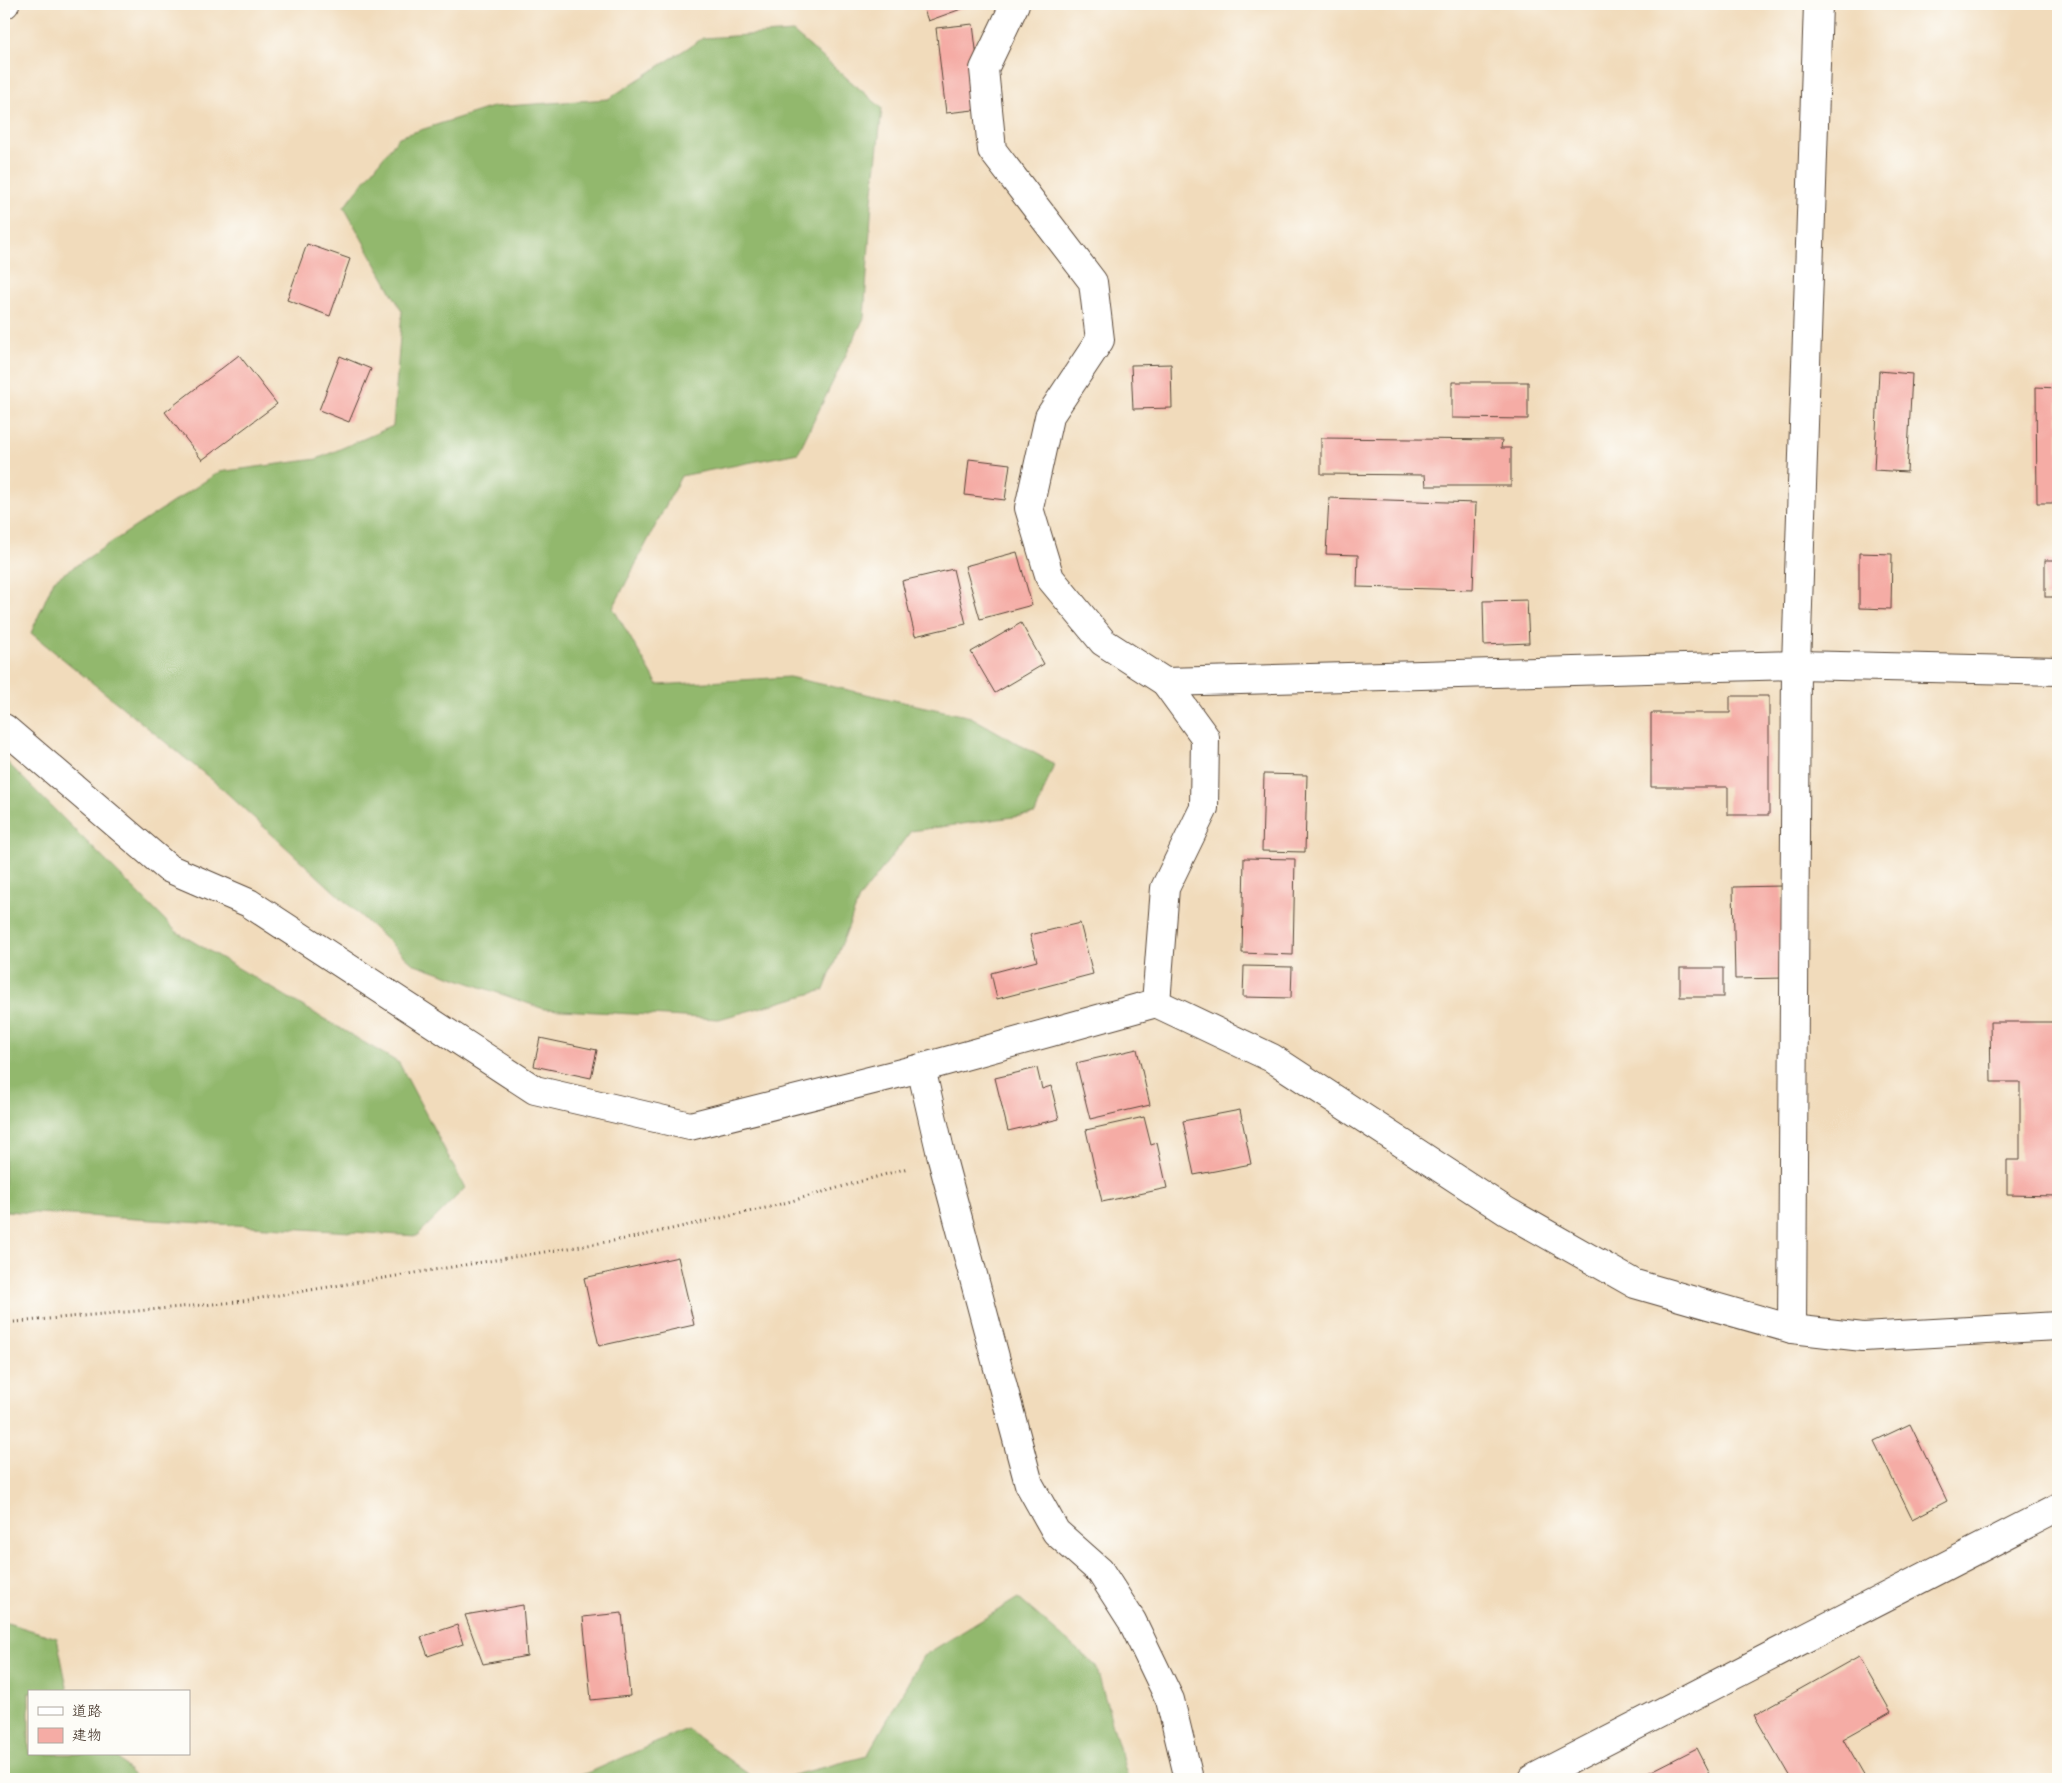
<svg xmlns="http://www.w3.org/2000/svg" width="2062" height="1783" viewBox="0 0 2062 1783" font-family="'Balsamiq Sans','Klee One',sans-serif">
  <style>
    .forest { fill: #92b86d; stroke: #667146 }
    .building { fill: #f5aca5 }
    .lines { fill: none; stroke-linecap: round; stroke-linejoin: round }
    .street-casing { stroke: #564536; stroke-width: 30 }
    .secondary-casing { stroke: #564536; stroke-width: 30 }
    .path { stroke: #564536; stroke-width: 3; stroke-dasharray: 1 4; stroke-linecap: butt }
    .street { stroke: #fff; stroke-width: 28 }
    .secondary { stroke: #fff; stroke-width: 28 }
  </style>
  <rect width="100%" height="100%" fill="#fdfcf7"/>
  <filter id="ink" filterUnits="userSpaceOnUse"><feTurbulence type="fractalNoise" baseFrequency=".02" numOctaves="2"/><feDisplacementMap in="SourceGraphic" scale="10" xChannelSelector="R" yChannelSelector="G"/><feConvolveMatrix kernelMatrix="1 2 1 2 8 2 1 2 1" color-interpolation-filters="sRGB"/></filter>
  <filter id="wash" filterUnits="userSpaceOnUse"><feTurbulence type="fractalNoise" baseFrequency=".0096" numOctaves="4" result="noise"/><feDisplacementMap in="SourceGraphic" scale="20" xChannelSelector="R" yChannelSelector="G"/><feGaussianBlur stdDeviation="1.12" result="paint"/><feColorMatrix in="noise" values="0 0 0 0 0 0 0 0 0 0 0 0 0 0 0 0 0 1.4 0 .05"/><feComposite in="paint" operator="in"/></filter>
  <g filter="url(#wash)">
    <rect width="100%" height="100%" fill="#f1dbbb"/>
    <g class="forest">
      <path d="M793,32L882,108L872,201L864,318L798,453L681,476L613,608L658,685L789,677L971,717L1054,764L1035,814L911,831L859,899L824,990L719,1019L544,1009L412,963L217,784L31,633L54,580L219,472L317,459L393,426L402,311L344,207L399,137L492,107L608,99L703,38Z"/>
      <path d="M4,759L177,932L399,1063L465,1188L417,1236L4,1211Z"/>
      <path d="M1018,1598L1096,1666L1128,1779H778L867,1756L923,1656Z"/>
      <path d="M4,1622L57,1638L68,1692H29V1754H114L137,1779H4Z"/>
      <path d="M687,1729L755,1779H566L588,1773Z"/>
    </g>
    <g id="blocks">
      <g class="building">
        <path d="M922,4H975L928,21Z"/>
        <path d="M973,24L983,109L946,113L936,28Z"/>
        <path d="M307,244L350,259L330,316L287,300Z"/>
        <path d="M239,355L277,404L202,460L165,412Z"/>
        <path d="M340,356L371,369L349,422L319,410Z"/>
        <path d="M1171,364L1172,408L1133,409L1131,365Z"/>
        <path d="M1879,371L1912,374L1907,472L1874,470Z"/>
        <path d="M1452,382H1528V419L1452,418Z"/>
        <path d="M2036,387L2058,388V503H2037Z"/>
        <path d="M1321,438L1502,440L1501,448H1511V486H1426L1425,475L1321,474Z"/>
        <path d="M969,459L1010,464L1005,500L965,495Z"/>
        <path d="M1329,498L1476,503L1473,590L1357,587L1358,555L1326,554Z"/>
        <path d="M1017,552L1032,605L980,619L965,566Z"/>
        <path d="M1859,553L1892,554L1891,609L1859,608Z"/>
        <rect x="2045" y="560" width="13" height="37"/>
        <path d="M953,569L966,624L915,636L902,581Z"/>
        <path d="M1527,600L1529,643L1484,645L1483,601Z"/>
        <path d="M1021,623L1044,664L995,693L971,652Z"/>
        <path d="M1730,696H1769V815H1728V787H1651V713H1730Z"/>
        <path d="M1264,774L1307,775L1305,852L1262,851Z"/>
        <path d="M1244,858L1295,859L1293,955L1242,953Z"/>
        <path d="M1782,886L1784,978L1735,979L1733,887Z"/>
        <path d="M1080,923L1093,974L997,999L991,973L1037,961L1030,935Z"/>
        <path d="M1244,966L1292,967L1291,998L1243,997Z"/>
        <rect x="1680" y="968" width="43" height="29"/>
        <path d="M1990,1022H2058V1196L2007,1195V1160H2020V1082H1991Z"/>
        <path d="M540,1038L597,1050L591,1078L534,1066Z"/>
        <path d="M1137,1049L1150,1105L1090,1119L1076,1063Z"/>
        <path d="M1037,1068L1042,1089L1051,1086L1059,1119L1008,1131L995,1078Z"/>
        <path d="M1240,1110L1251,1164L1194,1175L1183,1121Z"/>
        <path d="M1144,1117L1151,1145L1157,1143L1167,1188L1102,1202L1086,1130Z"/>
        <path d="M678,1257L694,1325L599,1346L584,1278Z"/>
        <path d="M1910,1424L1947,1501L1912,1519L1874,1441Z"/>
        <path d="M523,1605L527,1656L483,1664L465,1615Z"/>
        <path d="M622,1613L630,1696L591,1700L583,1617Z"/>
        <path d="M457,1625L463,1644L428,1656L421,1637Z"/>
        <path d="M1859,1656L1891,1712L1843,1739L1866,1779H1791L1754,1715Z"/>
        <path d="M1697,1748L1713,1779H1636Z"/>
      </g>
    </g>
  </g>
  <g filter="url(#ink)">
    <use href="#blocks" fill-opacity="0" stroke="#564536" stroke-width="1"/>
    <g class="lines">
      <g class="street-casing">
        <g id="street">
          <path d="M4,4H5"/>
          <path d="M1015,4L984,69L992,150L1093,282L1100,340L1049,417L1029,508L1050,578L1103,642L1165,682L1205,737L1204,808L1165,888L1156,1003"/>
          <path d="M1165,682L1796,665L2058,671"/>
          <path d="M921,1068L942,1159L1029,1484L1056,1532L1100,1571L1132,1621L1170,1700L1189,1779"/>
          <path d="M1792,1329L1796,665L1818,4"/>
          <path d="M1532,1779L2058,1508"/>
        </g>
      </g>
      <g class="secondary-casing">
        <path id="secondary" d="M4,728L168,868L249,903L535,1090L690,1126L921,1068L1156,1003L1272,1058L1506,1211L1635,1284L1792,1329L1863,1337L2058,1326"/>
      </g>
      <path class="path" d="M4,1323L236,1302L631,1238L770,1207L908,1168"/>
      <use href="#street" class="street"/>
      <use href="#secondary" class="secondary"/>
    </g>
  </g>
  <rect width="2062" height="1783" fill="none" stroke="#fdfcf7" stroke-width="20"/>
  <rect x="28" y="1690" width="162" height="65" fill="#fdfcf7" stroke="#afa8a0"/>
  <rect x="38" y="1707" width="25" height="8" fill="#ffffff" stroke="#afa8a0"/>
  <text x="72" y="1716" font-size="15" fill="#3b2a1e">道路</text>
  <rect x="38" y="1728" width="25" height="15" fill="#f5aca5" stroke="#afa8a0"/>
  <text x="72" y="1740" font-size="15" fill="#3b2a1e">建物</text>
</svg>
